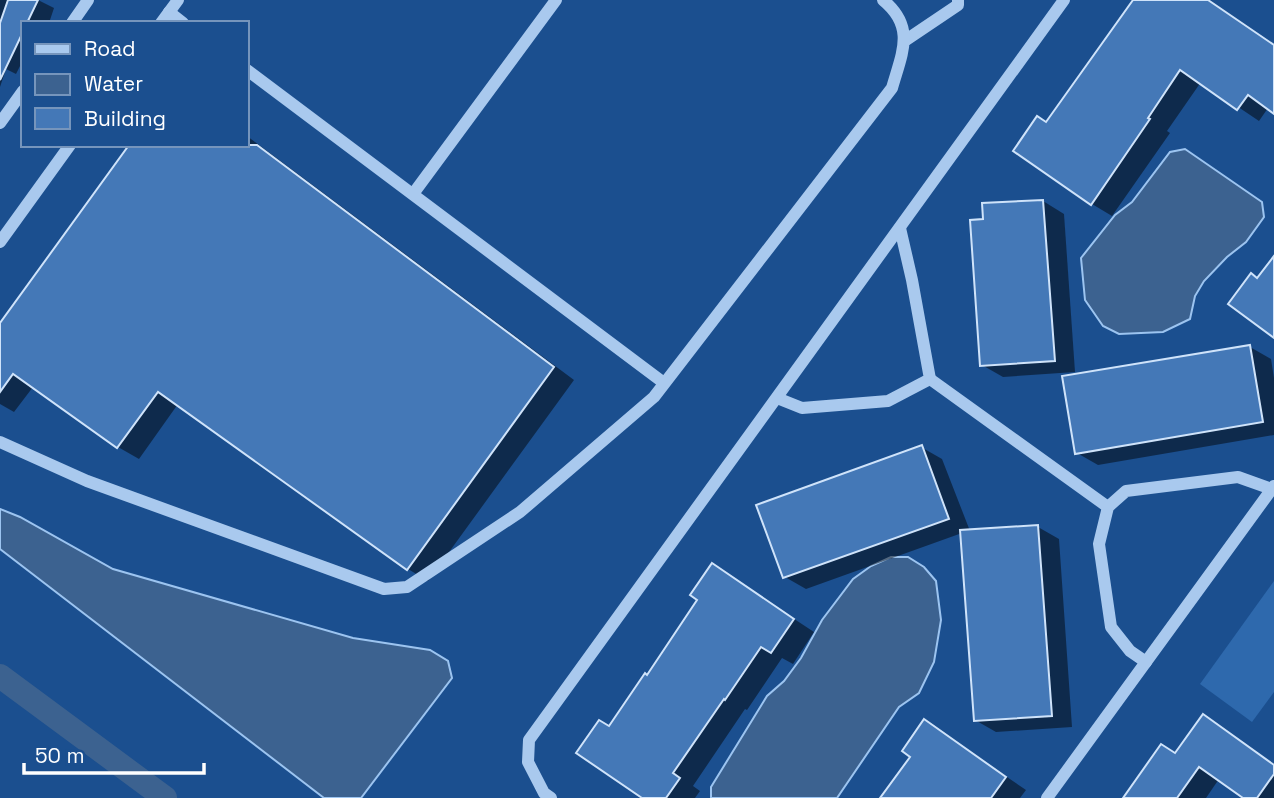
<svg xmlns="http://www.w3.org/2000/svg" width="1274" height="798" viewBox="0 0 1274 798" font-family="'Space Grotesk',sans-serif">
  <style>
    .green { fill: #2e69ad }
    .water { fill: #3c6290; stroke: #9cc4f0; stroke-width: 2 }
    .shadow { fill: #0007 }
    .lines { fill: none; stroke-linecap: round; stroke-linejoin: round }
    .canal { stroke: #3c6290; stroke-width: 24 }
    .building { fill: #4478b7; stroke: #cfe3fa; stroke-width: 2 }
    .minor { stroke: #a9c9ee; stroke-width: 12 }
  </style>
  <rect width="100%" height="100%" fill="#1b4f8f"/>
  <path class="green" d="M1274,581V692L1252,722L1200,684Z"/>
  <g class="water">
    <path d="M1185,149L1262,202L1264,217L1246,242L1227,257L1204,281L1195,296L1190,319L1163,332L1119,334L1103,326L1085,300L1081,258L1115,215L1132,202L1170,152Z"/>
    <path d="M0,509L20,517L113,569L353,638L430,650L448,661L452,678L361,798H324L0,549Z"/>
    <path d="M891,557H908L924,567L936,581L941,620L934,662L919,693L899,707L837,798H711V787L767,696L784,681L801,658L822,620L853,579L871,566Z"/>
  </g>
  <g class="shadow">
    <path d="M0,0H38L54,8L49,23H23V60L16,74L6,69L0,87Z"/>
    <path d="M1135,0H1209L1274,45V112L1268,108L1259,121L1201,82L1167,131L1170,133L1112,216L1092,204L1047,124Z"/>
    <path d="M247,136L574,380L428,581L408,569L178,404L139,459L118,447L33,387L14,412L0,404V326L247,145Z"/>
    <path d="M1043,201L1064,214L1075,372L1003,377L982,365L985,220Z"/>
    <path d="M1250,347L1271,359L1274,378V435L1098,465L1077,453Z"/>
    <path d="M921,447L942,459L970,531L1038,527L1059,539L1072,727L996,732L975,720L962,533L806,589L785,577Z"/>
    <path d="M712,565L814,632L793,664L782,658L747,710L745,709L693,786L700,791L695,798H646L610,728L700,599Z"/>
    <path d="M1203,716L1274,764V798H1246L1219,779L1206,798H1125L1176,754Z"/>
    <path d="M925,721L1026,790L1020,798H883L912,757Z"/>
  </g>
  <g class="lines">
    <path class="canal" d="M0,676L165,798"/>
  </g>
  <g class="building">
    <path d="M8,0H38L27,23H23V32L0,80V23Z"/>
    <path d="M1133,0H1208L1274,45V114L1248,95L1237,110L1180,70L1148,118L1150,119L1091,205L1013,151L1037,116L1046,122Z"/>
    <path d="M129,145H257L554,367L407,570L158,392L117,448L13,374L0,392V323Z"/>
    <path d="M1043,200L1055,361L980,366L970,220L983,219L982,203Z"/>
    <path d="M1274,256V338L1228,304L1251,273L1257,278Z"/>
    <path d="M1250,345L1263,422L1075,454L1062,376Z"/>
    <path d="M922,445L949,519L783,578L756,505Z"/>
    <path d="M1038,525L1052,716L974,721L960,530Z"/>
    <path d="M712,563L794,619L771,653L761,647L725,700L724,699L673,773L680,778L666,798H642L576,753L599,720L609,726L645,673L647,675L697,600L690,595Z"/>
    <path d="M1203,714L1274,765V774L1257,798H1243L1199,767L1177,798H1123L1161,744L1175,753Z"/>
    <path d="M924,719L1006,777L991,798H880L910,757L902,751Z"/>
  </g>
  <g class="lines">
    <g class="minor">
      <path d="M169,12L183,23"/>
      <path d="M72,23L88,0"/>
      <path d="M161,23L178,0"/>
      <path d="M906,40L958,5V0"/>
      <path d="M247,70L664,383"/>
      <path d="M0,123L23,91"/>
      <path d="M413,194L556,0"/>
      <path d="M0,242L70,145"/>
      <path d="M930,379L1108,507"/>
      <path d="M777,398L802,408L888,401L930,379L912,280L900,228"/>
      <path d="M0,442L87,481L384,589L407,587L520,512L654,397L892,88C902,53 916,27 883,0"/>
      <path d="M1146,662L1130,651L1111,627L1099,544L1108,507L1126,491L1238,477L1272,489"/>
      <path d="M551,798L544,793L528,762L529,740L1064,0"/>
      <path d="M1047,798L1274,486"/>
    </g>
  </g>
  <rect x="21" y="21" width="228" height="126" fill="#1b4f8f" stroke="#7695bc" stroke-width="2"/>
  <rect x="35" y="44" width="35" height="10" fill="#a9c9ee" stroke="#7695bc" stroke-width="2"/>
  <text x="84" y="56" font-size="21" fill="#ffffff">Road</text>
  <rect x="35" y="74" width="35" height="21" fill="#3c6290" stroke="#7695bc" stroke-width="2"/>
  <text x="84" y="91" font-size="21" fill="#ffffff">Water</text>
  <rect x="35" y="108" width="35" height="21" fill="#4478b7" stroke="#7695bc" stroke-width="2"/>
  <text x="84" y="126" font-size="21" fill="#ffffff">Building</text>
  <path d="M24 763v10h180v-10" fill="none" stroke="#ffffff" stroke-width="3.5"/>
  <text x="35" y="763" font-size="21" fill="#ffffff" stroke="#1b4f8f" stroke-width="5" paint-order="stroke">50 m</text>
</svg>
